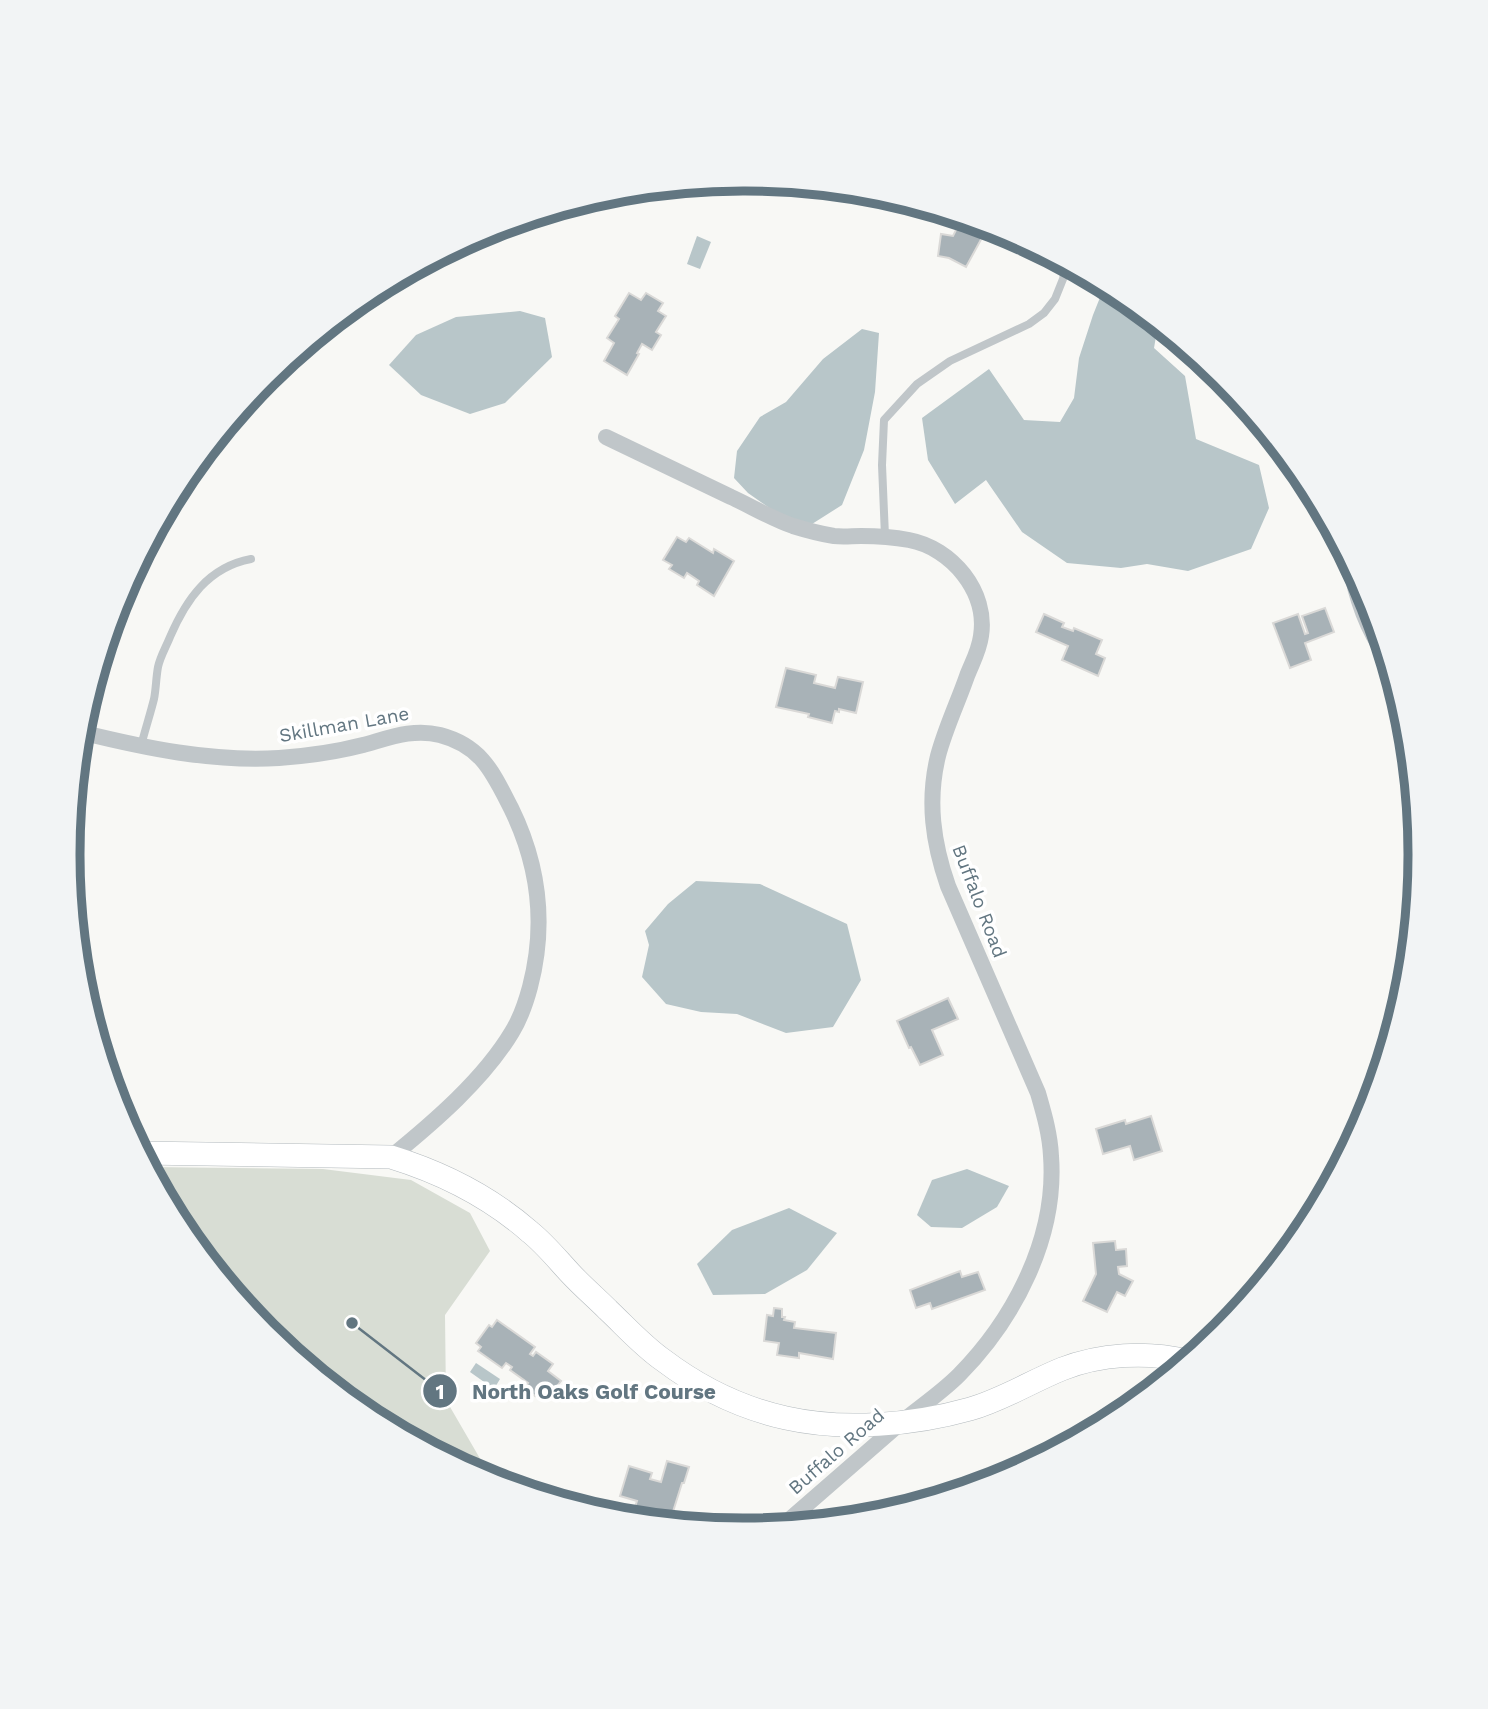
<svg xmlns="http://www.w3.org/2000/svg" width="1488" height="1709" viewBox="0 0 1488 1709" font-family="'Work Sans',sans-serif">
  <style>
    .green { fill: #d8ddd4 }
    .water { fill: #b8c6c9 }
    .building { fill: #a8b2b7; stroke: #dad9d7; stroke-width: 2 }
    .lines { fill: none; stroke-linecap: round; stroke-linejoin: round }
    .secondary-casing { stroke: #b3babe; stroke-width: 24 }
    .lane { stroke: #c0c6c9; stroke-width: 8 }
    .street { stroke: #c0c6c9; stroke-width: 16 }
    .secondary { stroke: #fff; stroke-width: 23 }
    .labels { text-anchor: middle; stroke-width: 7; stroke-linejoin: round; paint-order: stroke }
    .street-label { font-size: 19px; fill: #627681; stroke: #fff }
    .rim { fill: none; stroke: #627681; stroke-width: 9 }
    .leader { fill: none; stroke: #627681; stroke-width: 2.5 }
    .callout-dot { fill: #627681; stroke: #fff; stroke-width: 2.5 }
    .mark-label { font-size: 21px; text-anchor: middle; font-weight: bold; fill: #fff }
    .callout-label { font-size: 21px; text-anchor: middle; font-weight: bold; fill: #627681; stroke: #fff; stroke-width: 7; stroke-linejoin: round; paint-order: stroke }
  </style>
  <rect width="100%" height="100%" fill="#f8f8f5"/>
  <path class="green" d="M148,1167L323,1169L411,1180L470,1213L490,1251L445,1315L446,1400L482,1462L488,1480L368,1416L266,1332L182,1230Z"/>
  <g class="water">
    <path d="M697,236L711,242L700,269L687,264Z"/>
    <path d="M1105,285L1120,293L1158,325L1154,348L1185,376L1196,439L1259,465L1269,508L1251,549L1188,571L1147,564L1121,568L1067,563L1022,532L986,480L955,504L928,460L922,418L989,369L1024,420L1060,422L1074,398L1079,358L1093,315Z"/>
    <path d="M520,311L545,318L552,357L505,403L470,414L421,395L389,365L416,335L456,317Z"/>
    <path d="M862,329L879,333L875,392L864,450L842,505L812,524L785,519L748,493L734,478L737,451L760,417L786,402L823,359Z"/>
    <path d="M1412,787H1413L1419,848L1403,818Z"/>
    <path d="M696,881L760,884L847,924L861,980L833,1027L786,1033L737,1014L701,1012L666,1004L642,977L649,945L645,931L668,904Z"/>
    <path d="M967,1169L1009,1186L997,1207L962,1228L931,1227L917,1215L932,1180Z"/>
    <path d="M789,1208L837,1233L807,1270L765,1294L713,1295L697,1264L732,1230Z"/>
    <path d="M476,1363L500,1379L494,1389L470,1372Z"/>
  </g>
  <g class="building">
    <path d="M953,215L992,227L987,235L984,234L966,267L949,258L938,256L941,234L953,236L959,224L951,219Z"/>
    <path d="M629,293L641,300L646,293L663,303L658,311L666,316L656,332L661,335L652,350L642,344L637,353L639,354L627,375L604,361L614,343L607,338L619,319L615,316Z"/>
    <path d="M677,537L686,542L689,538L713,553L714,549L734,561L714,596L697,585L699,581L687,573L684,578L669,569L672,565L663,560Z"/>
    <path d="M1325,608L1334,632L1305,643L1311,660L1290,668L1273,623L1298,614L1305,634L1308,633L1302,616Z"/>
    <path d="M1044,614L1064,623L1062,627L1073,631L1074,628L1102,640L1096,654L1105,658L1098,676L1062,660L1068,646L1036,632Z"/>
    <path d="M786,668L816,675L814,683L835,688L838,677L863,682L856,713L839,709V712L835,711L832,723L808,717L809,714L776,707Z"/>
    <path d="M948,998L958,1019L932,1030L943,1055L920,1065L911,1047L909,1048L897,1021Z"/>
    <path d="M1151,1116L1162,1151L1134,1160L1130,1146L1103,1154L1096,1129L1125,1120L1126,1124Z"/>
    <path d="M1115,1241L1116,1250L1126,1249L1127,1266L1118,1267L1119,1274L1133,1281L1125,1296L1117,1292L1107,1312L1083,1301L1096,1274L1093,1243Z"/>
    <path d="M960,1271L962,1277L978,1272L985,1290L932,1309L930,1303L916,1308L910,1290Z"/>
    <path d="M774,1308L782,1309V1317H785L784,1320L795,1322L794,1328L836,1333L833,1359L799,1353V1358L777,1355L779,1343L764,1341L767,1315L773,1316Z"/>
    <path d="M497,1320L535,1347L530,1354L533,1356L536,1352L553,1364L548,1371L561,1381L548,1398L538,1391L535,1396L524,1388L528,1383L510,1370L512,1367L506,1363L502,1368L478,1351L481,1347L476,1343L489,1325L492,1327Z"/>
    <path d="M667,1461L689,1467L684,1483H682L671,1518L635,1507L637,1501L620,1496L629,1466L652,1473L650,1479L661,1482Z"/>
  </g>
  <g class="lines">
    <g class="secondary-casing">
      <path id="secondary" d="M141,1153L391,1157C443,1173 489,1196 530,1232C545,1244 557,1259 570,1273C582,1286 596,1298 608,1310C626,1327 643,1346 663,1360C700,1388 741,1408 786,1418C844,1431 913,1425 970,1409C1002,1400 1030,1382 1062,1369C1100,1354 1147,1351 1187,1361"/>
    </g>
    <g class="lane">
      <path d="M885,536L882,465L884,420L917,384L950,361L1029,324L1044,313L1055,299L1063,279L1066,264"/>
      <path d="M141,746C145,730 150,715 154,699C156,689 156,678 158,667C160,657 166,647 170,637C186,600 208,567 251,559"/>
    </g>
    <g class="street">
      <path d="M606,437C648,457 689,477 731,497C751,506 772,519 793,526C806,530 821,534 834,536C843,537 852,536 861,536C877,536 893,537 909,540C952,548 988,592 981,636C979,651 972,663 967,676C958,702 945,729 938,756C927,801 933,843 948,886L1038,1093C1044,1114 1050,1134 1051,1156C1057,1237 1015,1318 959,1375C940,1394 918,1408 897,1426C859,1459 820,1493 781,1527"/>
      <path d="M1350,562C1355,595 1367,629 1386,656"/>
      <path d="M80,732C145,748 211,762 279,758C307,756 336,752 363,745C389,738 413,728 440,735C482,746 493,773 511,808C539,865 546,926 530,987C526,1002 520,1019 512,1032C484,1079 434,1122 391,1157"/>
    </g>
    <use href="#secondary" class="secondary"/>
  </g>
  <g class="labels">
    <g class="street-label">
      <text transform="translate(344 724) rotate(-10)" y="7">Skillman Lane</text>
      <text transform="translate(980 901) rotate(69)" y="7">Buffalo Road</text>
      <text transform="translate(836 1451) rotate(-41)" y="7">Buffalo Road</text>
    </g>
  </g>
  <path d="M0 0H1488V1709H0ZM743 191H745A663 663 0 0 1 1408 854V855A663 663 0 0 1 745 1518H743A663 663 0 0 1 80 855V854A663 663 0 0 1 743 191Z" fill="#f2f4f5" fill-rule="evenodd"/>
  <path class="rim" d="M743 191H745A663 663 0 0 1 1408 854V855A663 663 0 0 1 745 1518H743A663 663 0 0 1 80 855V854A663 663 0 0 1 743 191Z"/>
  <path class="leader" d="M352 1323L440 1391"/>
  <g class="callout-dot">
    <circle cx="352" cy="1323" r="7"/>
    <circle cx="440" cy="1391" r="18"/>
  </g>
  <g class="mark-label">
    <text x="440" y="1399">1</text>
  </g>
  <g class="callout-label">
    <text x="594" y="1399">North Oaks Golf Course</text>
  </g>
</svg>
